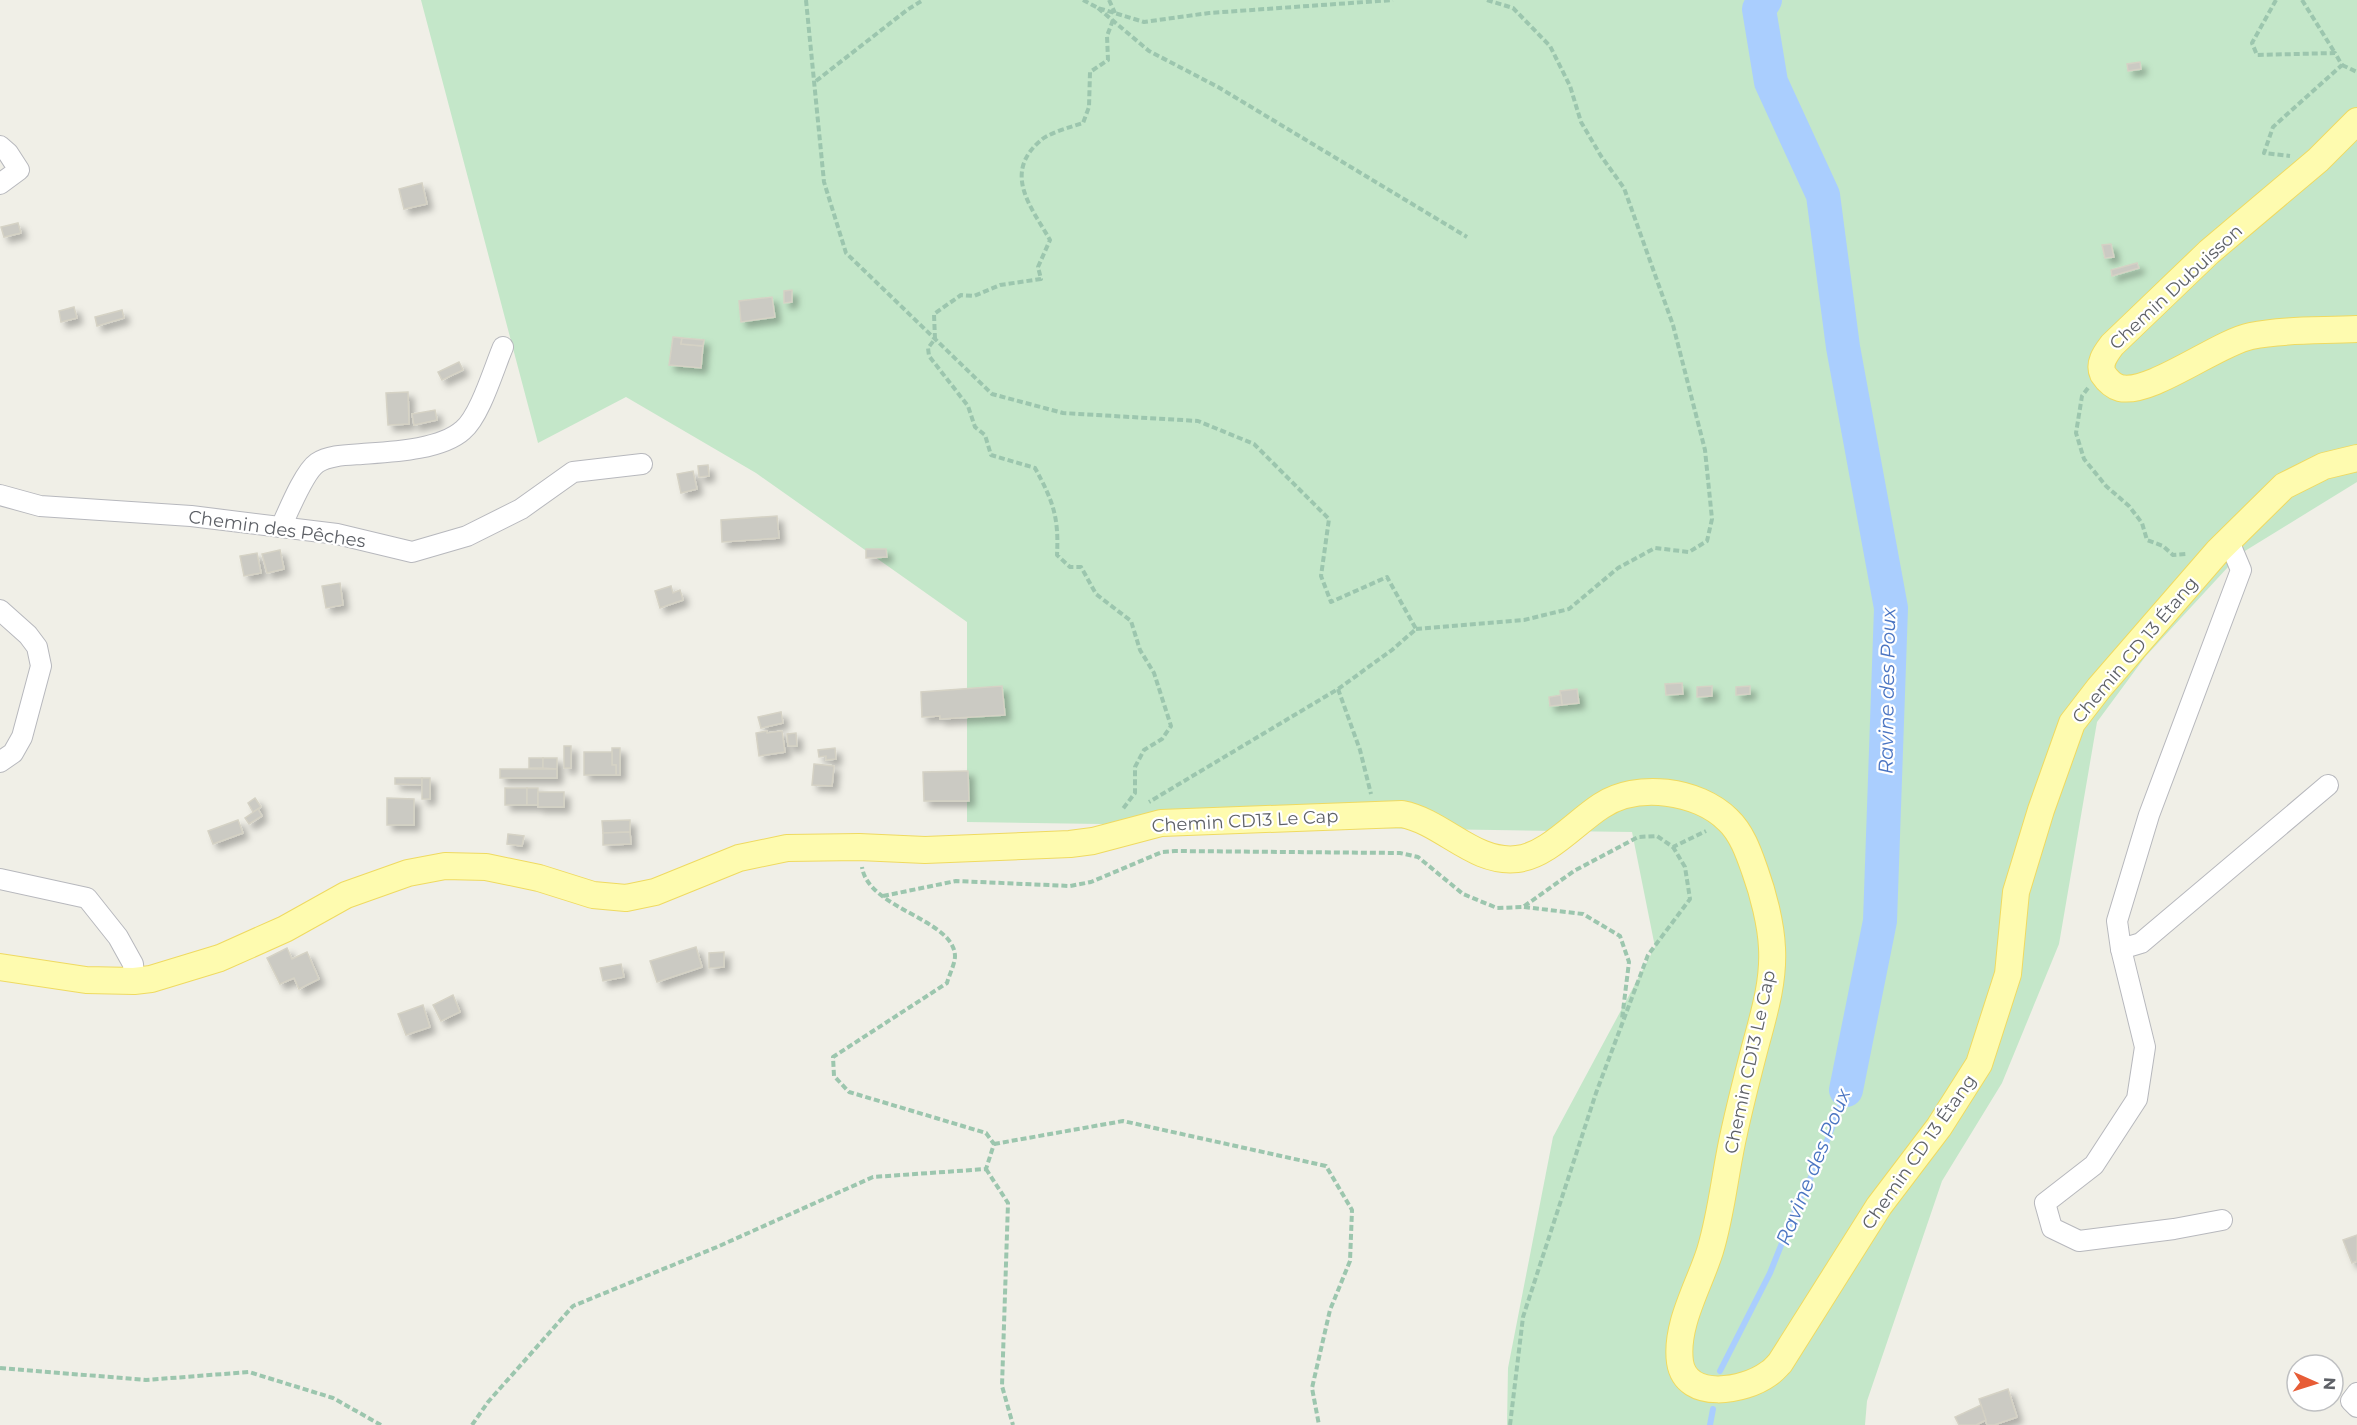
<svg xmlns="http://www.w3.org/2000/svg" width="2357" height="1425" viewBox="0 0 2357 1425" font-family="Montserrat,sans-serif">
  <style>
    .green { fill: #c4e7c9 }
    .lines { fill: none; stroke-linecap: round; stroke-linejoin: round }
    .stream { stroke: #aacefe; stroke-width: 6 }
    .river { stroke: #aacefe; stroke-width: 34 }
    .building { fill: #cbcac3; stroke: #d5d2c5; stroke-width: 1.5; filter: url(#shadow) }
    .minor-casing { stroke: #b7b8bd; stroke-width: 22 }
    .major-casing { stroke: #efda61; stroke-width: 28 }
    .path { stroke: #9cc6ae; stroke-width: 4; stroke-dasharray: 6 3; stroke-linecap: butt }
    .minor { stroke: #fff; stroke-width: 20 }
    .major { stroke: #fefbaf; stroke-width: 26 }
    .labels { text-anchor: middle; stroke-width: 4.5; stroke-linejoin: round; paint-order: stroke }
    .street-label { font-size: 18px; fill: #5e6167; stroke: #fff }
    .water-label { font-size: 20px; font-style: italic; fill: #4b75c2; stroke: #fff }
  </style>
  <defs>
    <filter id="shadow"><feDropShadow dx="5.5" dy="5.5" stdDeviation="3" flood-color="#0004"/></filter>
  </defs>
  <rect width="100%" height="100%" fill="#f0efe7"/>
  <path class="green" d="M421,0H2357V482L2240,554L2145,657L2097,722L2059,944L2002,1083L1942,1181L1867,1401L1865,1425H1507L1508,1368L1553,1137L1655,947L1632,832L967,822V622L756,473L626,397L538,443Z"/>
  <g class="lines">
    <g class="stream">
      <path d="M1720,1371L1770,1273L1798,1203L1821,1157L1846,1090"/>
      <path d="M1710,1425L1713,1409"/>
    </g>
    <path class="river" d="M1765,0L1759,9L1771,82L1823,195L1843,347L1891,608L1880,921L1846,1090"/>
  </g>
  <g class="building">
    <path d="M2140,62L2141,69L2128,71L2127,64Z"/>
    <path d="M422,183L427,204L404,209L399,189Z"/>
    <path d="M18,223L21,233L4,237L1,227Z"/>
    <path d="M2111,244L2114,257L2105,258L2102,245Z"/>
    <path d="M2137,263L2139,268L2112,276L2111,270Z"/>
    <path d="M792,290V302L784,303V291Z"/>
    <path d="M772,297L775,317L741,322L739,301Z"/>
    <path d="M74,307L77,318L61,322L59,311Z"/>
    <path d="M122,310L124,318L97,326L95,317Z"/>
    <path d="M673,337L682,338L681,344L703,346L701,368L669,365Z"/>
    <path d="M682,338L704,340L703,346L681,344Z"/>
    <path d="M459,362L463,370L442,380L438,372Z"/>
    <path d="M408,392L409,424L388,425L386,393Z"/>
    <path d="M435,410L437,420L414,425L412,414Z"/>
    <path d="M708,465L709,476L699,477L698,466Z"/>
    <path d="M693,471L697,489L681,493L677,474Z"/>
    <path d="M777,516L779,538L722,542L721,520Z"/>
    <path d="M866,549H886L887,557L866,558Z"/>
    <path d="M280,550L284,569L267,573L262,554Z"/>
    <path d="M257,553L261,573L244,576L240,556Z"/>
    <path d="M340,583L343,605L326,608L322,586Z"/>
    <path d="M671,586L673,593L680,590L683,600L660,608L655,591Z"/>
    <path d="M1682,683L1683,694L1666,695L1665,684Z"/>
    <path d="M1002,686L1005,715L940,719V716L922,717L921,692Z"/>
    <path d="M1712,686V696L1697,697V687Z"/>
    <path d="M1750,686V694L1736,695V687Z"/>
    <path d="M1577,689L1579,703L1562,705L1560,691Z"/>
    <path d="M1561,695L1562,705L1550,706L1549,697Z"/>
    <path d="M781,712L783,723L761,728L758,717Z"/>
    <path d="M767,731V733L782,731L785,752L759,756L756,733Z"/>
    <path d="M796,733L797,746H788L787,734Z"/>
    <rect x="564" y="746" width="7" height="22"/>
    <path d="M612,748H620V775H616V765H612Z"/>
    <path d="M835,748L836,759L826,760V756L819,757L818,750Z"/>
    <path d="M584,752H612V765H616V775H584Z"/>
    <rect x="529" y="758" width="14" height="10"/>
    <path d="M543,758H557V769L543,768Z"/>
    <path d="M814,764L834,766L832,786L812,785Z"/>
    <rect x="500" y="769" width="57" height="9"/>
    <path d="M968,771L969,801H924L923,772Z"/>
    <path d="M395,778H422V785L395,784Z"/>
    <rect x="422" y="778" width="8" height="21"/>
    <rect x="505" y="788" width="22" height="17"/>
    <rect x="527" y="788" width="11" height="17"/>
    <rect x="538" y="792" width="26" height="15"/>
    <path d="M255,798L261,807L253,812L248,803Z"/>
    <path d="M387,798L414,799V825H387Z"/>
    <path d="M258,809L262,816L249,824L245,818Z"/>
    <path d="M238,820L243,833L213,844L208,831Z"/>
    <path d="M630,820V832L603,833L602,821Z"/>
    <path d="M630,832L631,844L603,845V833Z"/>
    <path d="M508,834L524,836L522,846L507,844Z"/>
    <path d="M696,947L702,967L657,982L650,961Z"/>
    <path d="M287,948L292,959L307,952L319,979L299,989L294,978L280,984L267,958Z"/>
    <path d="M724,952V967L709,968V953Z"/>
    <path d="M621,964L624,977L603,981L600,968Z"/>
    <path d="M453,995L460,1012L441,1021L433,1005Z"/>
    <path d="M423,1005L430,1027L406,1035L398,1014Z"/>
    <path d="M2357,1235V1261L2352,1263L2343,1240Z"/>
    <path d="M2008,1389L2017,1417L1994,1425H1987L1979,1399Z"/>
    <path d="M1981,1405L1986,1420L1976,1425H1959L1955,1417Z"/>
  </g>
  <g class="lines">
    <g class="minor-casing">
      <g id="minor">
        <path d="M0,146L8,153L19,170L0,184"/>
        <path d="M0,495L40,506L191,516L337,534L412,552L467,536L521,509L573,472L642,464"/>
        <path d="M281,527C288,512 304,472 317,463C329,455 348,455 362,454C390,452 441,450 463,430C480,416 494,368 503,347"/>
        <path d="M2228,539L2241,570L2149,815L2117,921L2121,949L2141,943L2328,785"/>
        <path d="M0,610L28,635L37,647L41,666L22,737L13,753L0,762"/>
        <path d="M0,879L87,898L118,937L133,964L134,981"/>
        <path d="M2121,949L2145,1047L2137,1099L2094,1165L2045,1203L2052,1228L2079,1241L2174,1229L2222,1220"/>
        <path d="M2357,1393L2351,1401L2357,1407"/>
      </g>
    </g>
    <g class="major-casing">
      <g id="major">
        <path d="M2357,121L2318,160L2209,252L2112,345C2106,353 2098,363 2103,374C2107,380 2113,386 2120,388C2151,395 2217,343 2251,336C2285,329 2323,331 2357,329"/>
        <path d="M0,967L86,980L134,981L151,979L220,958L285,929L346,895L408,873L445,866L486,867L539,878L593,895L626,898L655,892L739,858L787,848L859,847L925,850L1070,844L1093,841L1161,823L1402,814C1443,822 1474,864 1517,859C1547,856 1576,822 1601,806C1637,782 1698,790 1728,820C1742,833 1749,854 1755,871C1763,893 1771,924 1772,948C1774,983 1763,1017 1754,1051C1747,1078 1740,1105 1734,1133C1725,1172 1722,1212 1710,1251C1699,1286 1675,1325 1680,1362C1686,1402 1745,1391 1768,1374C1773,1371 1776,1367 1780,1363L1879,1206L1939,1127L1979,1064L2008,974L2016,892L2041,810L2072,723L2099,688L2218,551L2284,486L2324,466L2357,458"/>
      </g>
    </g>
    <g class="path">
      <path d="M806,0L824,182L846,253L992,394L1063,413L1198,421L1254,444L1329,519L1321,576L1331,602L1387,577L1416,629L1392,650L1338,689L1149,802"/>
      <path d="M1083,0L1098,8L1144,22L1209,13L1393,0"/>
      <path d="M1109,0L1115,13"/>
      <path d="M2276,0L2252,43L2257,55L2335,53L2342,65L2273,127L2264,153L2290,156"/>
      <path d="M2302,0L2335,53"/>
      <path d="M1098,8L1149,51L1218,87L1467,237"/>
      <path d="M1113,20L1107,36L1108,60L1090,72L1089,107L1083,123C1071,127 1048,133 1040,141C1002,174 1032,208 1050,240L1038,267L1041,279L1000,285L974,296L961,295L934,314L935,339L928,348L929,356L968,406L975,427L985,435L991,455L1035,468C1053,501 1059,517 1057,555L1070,567H1081L1096,594L1131,621L1140,650L1154,673L1171,726L1162,739L1144,750L1135,767V793L1122,810"/>
      <path d="M2342,65L2357,72"/>
      <path d="M816,81L907,10L923,0"/>
      <path d="M2088,388L2082,396L2076,433L2084,459L2106,486L2129,506L2142,523L2147,540L2163,546L2173,555L2186,554"/>
      <path d="M1416,629L1524,620L1569,609L1618,568L1655,548L1689,552L1707,541L1712,519L1705,450L1673,325L1624,188L1601,156L1581,122L1570,86L1550,46L1513,8L1487,0"/>
      <path d="M1338,689L1360,750L1371,794"/>
      <path d="M883,896L956,881L1070,886L1091,882L1162,852L1175,851L1400,853L1418,857L1463,894L1497,908L1523,907L1574,871L1638,837L1657,836L1673,847L1706,831"/>
      <path d="M1524,907L1583,914L1620,936L1629,962L1622,1019"/>
      <path d="M994,1144L1123,1121L1326,1166L1352,1210L1350,1261L1330,1310L1312,1388L1319,1425"/>
      <path d="M986,1169L1008,1203L1002,1386L1013,1425"/>
      <path d="M0,1368L146,1380L249,1372L333,1398L381,1425"/>
      <path d="M472,1425L488,1402L573,1306L717,1247L873,1177L986,1169L994,1144L986,1133L849,1092L834,1076L833,1057L947,983C949,975 955,964 955,956C954,919 868,909 862,867"/>
      <path d="M1510,1425L1523,1317L1596,1093L1648,955L1690,899L1685,867L1673,847"/>
    </g>
    <use href="#minor" class="minor"/>
    <use href="#major" class="major"/>
  </g>
  <g class="labels">
    <g class="street-label">
      <text transform="translate(2176 287) rotate(-43)" y="6">Chemin Dubuisson</text>
      <text transform="translate(277 529) rotate(8)" y="6">Chemin des Pêches</text>
      <text transform="translate(2135 650) rotate(-50)" y="6">Chemin CD 13 Étang</text>
      <text transform="translate(1245 821) rotate(-3)" y="6">Chemin CD13 Le Cap</text>
      <text transform="translate(1750 1062) rotate(-78)" y="6">Chemin CD13 Le Cap</text>
      <text transform="translate(1919 1152) rotate(-55)" y="6">Chemin CD 13 Étang</text>
    </g>
    <g class="water-label">
      <text transform="translate(1887 691) rotate(-89)" y="7">Ravine des Poux</text>
      <text transform="translate(1813 1167) rotate(-68)" y="7">Ravine des Poux</text>
    </g>
  </g>
  <g transform="translate(2315 1383) rotate(93)"><circle r="28" fill="#ffffff" stroke="#bfc0c2" stroke-width="1.5"/>
  <path d="M0-4.5L10 22L0 15L-10 22Z" fill="#e75c36"/>
  <text y="-9" font-size="16" font-weight="bold" text-anchor="middle" fill="#5e6167">N</text>
  </g>
</svg>
